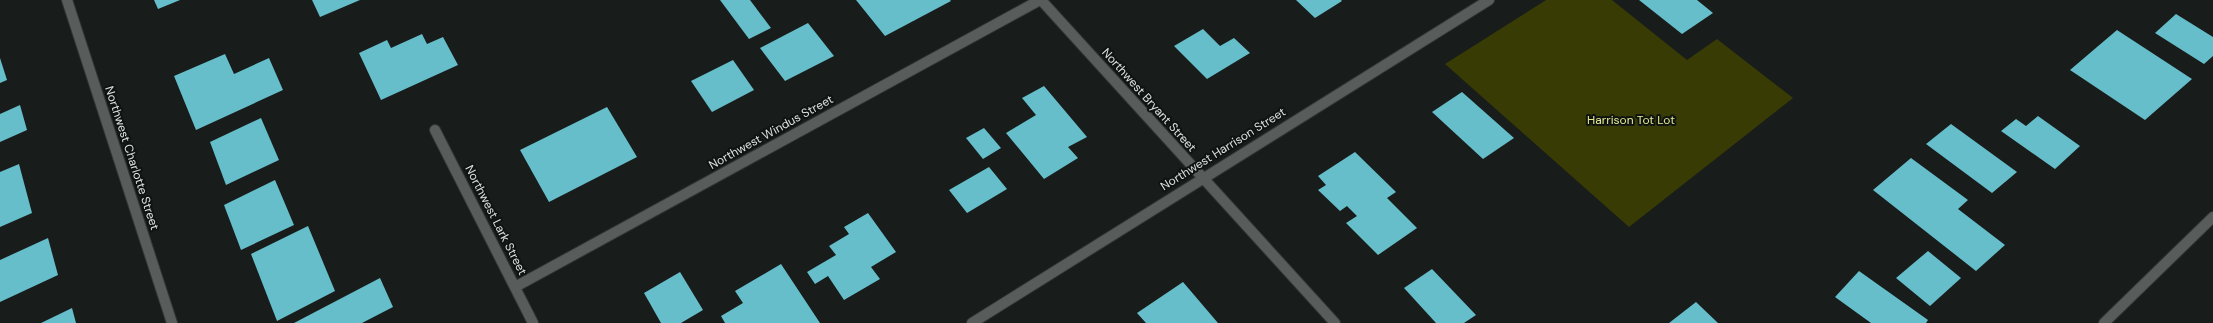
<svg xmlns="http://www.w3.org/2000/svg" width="2213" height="323" viewBox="0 0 2213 323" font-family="'DM Sans',sans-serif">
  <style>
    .green { fill: #393b05 }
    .building { fill: #65beca }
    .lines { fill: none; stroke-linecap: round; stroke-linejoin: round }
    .street-casing { stroke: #343736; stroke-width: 12 }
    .street { stroke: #585d5b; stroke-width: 10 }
    .labels { text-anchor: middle; stroke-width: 4; stroke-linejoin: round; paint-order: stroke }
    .street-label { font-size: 12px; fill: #dee1e0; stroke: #0f1312 }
    .park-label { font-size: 12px; fill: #e5eb8e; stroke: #0f1312 }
  </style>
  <rect width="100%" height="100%" fill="#181c1b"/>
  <path class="green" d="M1546,0H1612L1687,60L1717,39L1793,98L1629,227L1445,64Z"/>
  <g class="building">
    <path d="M154,0H180L158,9Z"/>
    <path d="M312,0H360L320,17Z"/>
    <path d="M720,0H750L771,28L749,39Z"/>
    <path d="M856,0H950L951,1L885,36Z"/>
    <path d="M1296,0H1341L1342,1L1315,18Z"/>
    <path d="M1639,0H1697L1713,13L1682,34Z"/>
    <path d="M2176,14L2213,37V56L2204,64L2155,33Z"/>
    <path d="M808,23L834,56L785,81L760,48Z"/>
    <path d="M1203,29L1220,46L1234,38L1250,53L1207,79L1174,46Z"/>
    <path d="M2117,30L2192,79L2145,120L2070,70Z"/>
    <path d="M422,34L427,44L443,37L458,65L381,100L359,53L387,40L391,48Z"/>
    <path d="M225,54L234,74L269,58L283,90L196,130L174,76Z"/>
    <path d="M0,58L7,80L0,83Z"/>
    <path d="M733,60L754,90L712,112L691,81Z"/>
    <path d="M1044,86L1087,137L1068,147L1078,158L1044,179L1006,133L1036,115L1022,98Z"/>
    <path d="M1462,92L1514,138L1483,159L1432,112Z"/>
    <path d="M20,105L27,130L0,142V114Z"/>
    <path d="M607,107L637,157L549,202L520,150Z"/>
    <path d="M2038,116L2080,146L2055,169L2001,131L2016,119L2026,126Z"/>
    <path d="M261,118L279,160L226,185L210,142Z"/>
    <path d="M1951,124L2017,172L1992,193L1926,144Z"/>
    <path d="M984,128L1001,148L983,159L966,138Z"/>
    <path d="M1355,152L1396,192L1387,198L1417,228L1378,255L1346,223L1357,216L1347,206L1340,211L1318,190L1326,185L1318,176Z"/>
    <path d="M1911,158L1968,200L1958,209L2005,245L1976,271L1873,190Z"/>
    <path d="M19,164L32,213L0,227V172Z"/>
    <path d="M989,167L1007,189L967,213L949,190Z"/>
    <path d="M275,180L294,225L241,250L224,205Z"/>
    <path d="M868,213L896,252L871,267L880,279L844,300L828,276L815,284L807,272L836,255L829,246L849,234L844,227Z"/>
    <path d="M308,226L335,291L277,321L251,254Z"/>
    <path d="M48,238L58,275L0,302V260Z"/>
    <path d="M1928,251L1961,278L1930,306L1896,278Z"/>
    <path d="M781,264L820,323H725L721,316L743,303L735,291Z"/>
    <path d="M1432,269L1476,315L1464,323H1436L1404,288Z"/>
    <path d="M1859,271L1928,320L1926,323H1871L1835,297Z"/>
    <path d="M680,272L703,310L681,323H661L644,293Z"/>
    <path d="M380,278L393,307L362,323H294Z"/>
    <path d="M1183,282L1218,323H1146L1137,313Z"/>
    <path d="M1696,302L1718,323H1669Z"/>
    <path d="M72,308L76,323H41Z"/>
  </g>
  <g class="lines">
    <g class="street-casing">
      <g id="street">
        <path d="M67,0L172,323"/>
        <path d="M1041,0L1335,323"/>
        <path d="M435,130L533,323"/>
        <path d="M515,287L1040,0"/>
        <path d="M972,323L1489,0"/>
        <path d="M2104,323L2213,217"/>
      </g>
    </g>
    <use href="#street" class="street"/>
  </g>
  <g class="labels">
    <g class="street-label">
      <text transform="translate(1149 100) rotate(48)" y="4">Northwest Bryant Street</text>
      <text transform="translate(771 132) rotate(-29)" y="4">Northwest Windus Street</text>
      <text transform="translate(1223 149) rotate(-32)" y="4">Northwest Harrison Street</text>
      <text transform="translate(132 158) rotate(72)" y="4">Northwest Charlotte Street</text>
      <text transform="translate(496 220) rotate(63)" y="4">Northwest Lark Street</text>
    </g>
    <g class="park-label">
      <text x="1631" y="124">Harrison Tot Lot</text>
    </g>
  </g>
</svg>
